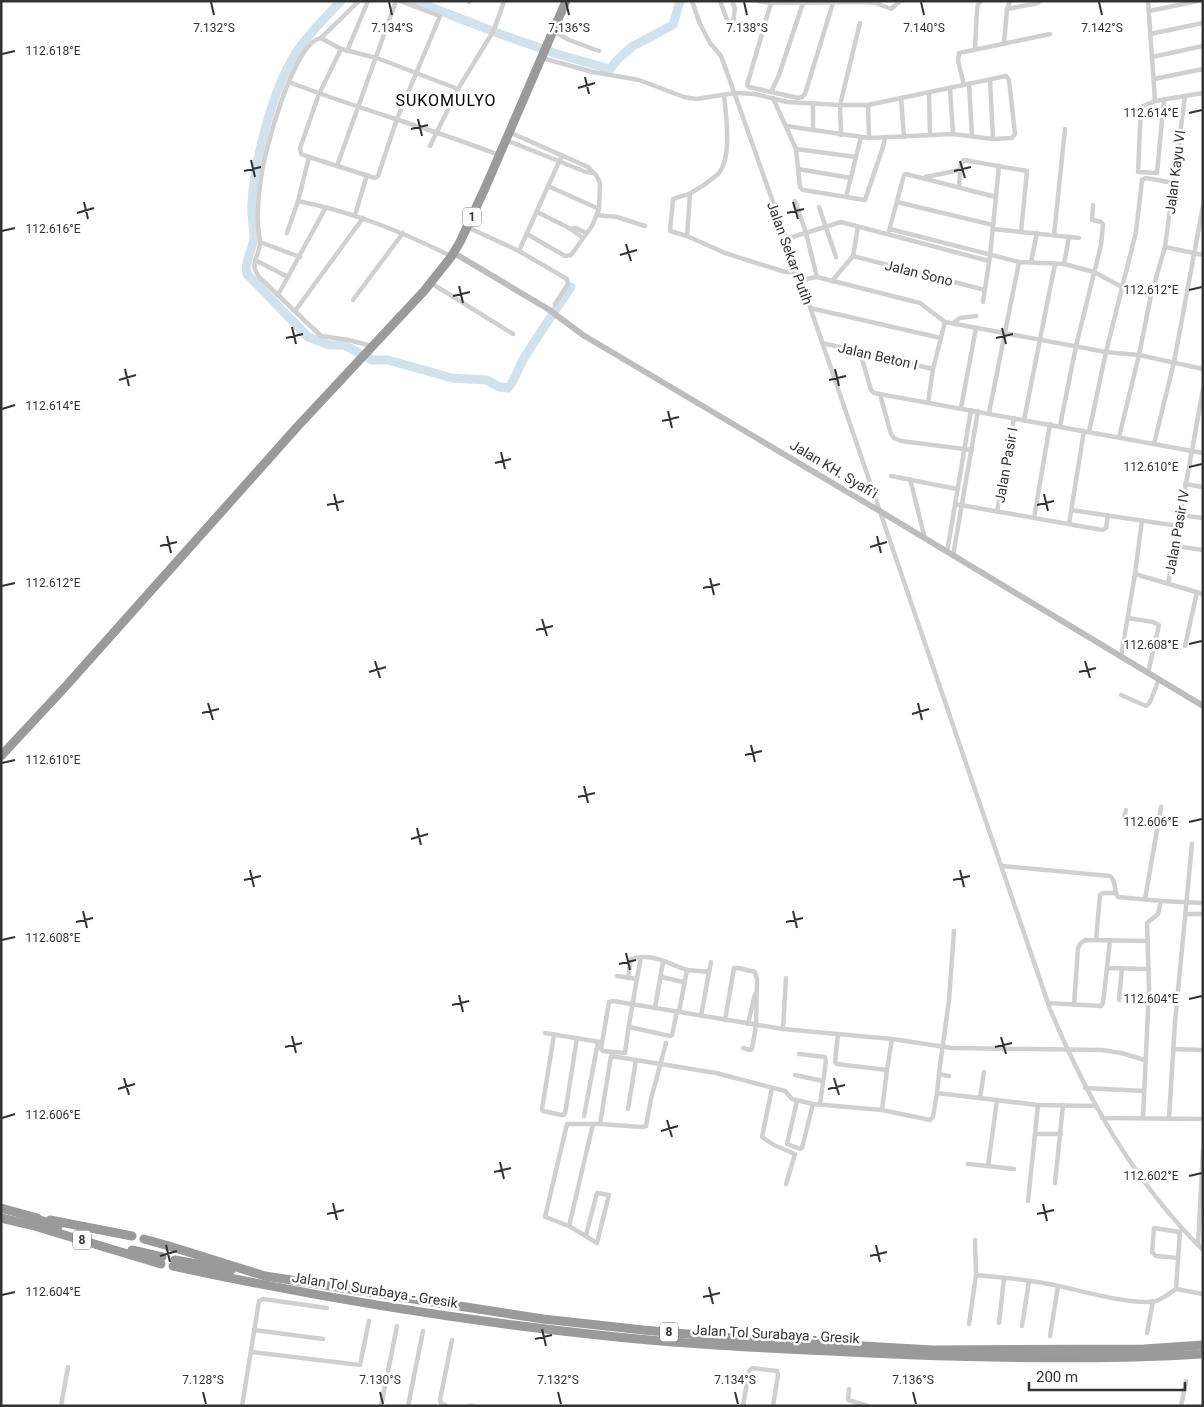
<svg xmlns="http://www.w3.org/2000/svg" width="1204" height="1407" viewBox="0 0 1204 1407" font-family="Roboto,sans-serif">
  <style>
    .lines { fill: none; stroke-linecap: round; stroke-linejoin: round }
    .river { stroke: #cfe2ee; stroke-width: 9 }
    .street { stroke: #d0d0d0; stroke-width: 4.5 }
    .secondary { stroke: #bdbdbd; stroke-width: 6 }
    .highway { stroke: #9a9a9a; stroke-width: 9 }
    .ticks { fill: none; stroke: #333; stroke-width: 2 }
    .labels { text-anchor: middle; stroke-width: 5; stroke-linejoin: round; paint-order: stroke }
    .shield { fill: #fff; stroke: #707070; stroke-width: 1 }
    .shield-label { font-size: 12px; font-weight: bold; fill: #333 }
    .street-label { font-size: 14px; fill: #333; stroke: #fff }
    .quarter-label { font-size: 16px; letter-spacing: 1px; fill: #000; stroke: #fff }
    .ticks-label { font-size: 12px; text-anchor: middle; fill: #333; stroke: #fff; stroke-width: 5; stroke-linejoin: round; paint-order: stroke }
  </style>
  <rect width="100%" height="100%" fill="#fff"/>
  <g class="lines">
    <g class="river">
      <path d="M341,1C326,17 308,34 296,53C273,88 253,164 252,206C251,216 254,227 254,237C253,249 244,261 247,274L308,337L329,345H344L372,360H388L452,378L487,380L499,387L508,388C515,380 518,369 523,360C538,335 555,311 571,287"/>
      <path d="M415,1L500,34L557,54L610,69L619,58L633,46L673,25L680,1"/>
    </g>
    <g class="street">
      <path d="M400,1L440,16L397,119L378,176L375,178L309,157L298,201C353,212 400,231 451,256"/>
      <path d="M692,1L700,24L710,43L721,56L729,78L808,301L1050,1009C1087,1098 1134,1182 1203,1250"/>
      <path d="M720,1L729,25L733,24L735,8L733,4"/>
      <path d="M758,1L771,3L866,2L876,3L891,9L899,2"/>
      <path d="M1148,1L1155,101"/>
      <path d="M469,2V1"/>
      <path d="M771,3L747,85L749,87L798,98L802,97L805,94L833,3"/>
      <path d="M1007,9L1038,3L1040,1"/>
      <path d="M1149,11L1198,1"/>
      <path d="M553,31L569,40L599,51"/>
      <path d="M1150,34L1203,23"/>
      <path d="M321,38L359,1"/>
      <path d="M1004,44L1007,9L1010,1"/>
      <path d="M975,48L977,10L978,4L981,1"/>
      <path d="M341,49L377,58L458,89"/>
      <path d="M347,51L368,1"/>
      <path d="M1152,57L1203,46"/>
      <path d="M542,58L593,72L639,80L684,97L696,99L735,93L755,94L787,102L840,105H868L1006,76L1009,80L1015,134L1012,138L993,139L953,134L869,138L786,126"/>
      <path d="M1154,79L1203,69"/>
      <path d="M990,80L993,139"/>
      <path d="M289,82C358,109 430,128 499,155"/>
      <path d="M969,84L972,136"/>
      <path d="M964,85L958,61L959,53L1050,34"/>
      <path d="M950,88L953,134"/>
      <path d="M771,92L779,75L803,3"/>
      <path d="M929,92L930,135"/>
      <path d="M724,95C726,115 733,160 717,175C710,181 700,188 691,193C686,196 679,196 673,199L670,231L687,236L725,253L785,272H797"/>
      <path d="M773,98L796,149L800,187L803,190L865,200L883,147L885,138"/>
      <path d="M901,98L904,137"/>
      <path d="M1164,99L1157,173L1138,172L1141,107L1155,101L1203,93"/>
      <path d="M868,105L869,138"/>
      <path d="M813,130V104"/>
      <path d="M509,132L588,167L596,175L600,183L599,209L592,226L571,255L565,256L527,234"/>
      <path d="M841,135L840,105L860,23"/>
      <path d="M506,140L586,172L593,173"/>
      <path d="M430,146L458,89L494,30L504,1"/>
      <path d="M796,149L856,157"/>
      <path d="M309,157L301,154L300,148L319,94L341,49L321,38C294,41 264,152 261,178C259,192 257,209 258,224C258,230 260,237 260,243C259,258 248,264 260,278L321,336L349,340L371,346"/>
      <path d="M337,166L396,1"/>
      <path d="M798,169L851,178"/>
      <path d="M925,177L960,170"/>
      <path d="M548,186L599,209"/>
      <path d="M959,186L961,164L964,160L1027,171L1021,232"/>
      <path d="M846,197L861,137"/>
      <path d="M795,201L806,233L817,277"/>
      <path d="M897,202L993,225"/>
      <path d="M819,207L836,257"/>
      <path d="M537,212L571,229L583,238"/>
      <path d="M355,215L367,175"/>
      <path d="M597,215L617,217L645,226"/>
      <path d="M467,227L519,251L567,279L568,284L555,304"/>
      <path d="M571,229L576,228L586,233"/>
      <path d="M890,229L1019,262L1064,264L1094,272L1122,287L1151,295"/>
      <path d="M993,229L1079,238"/>
      <path d="M889,231L904,175L906,174L996,197"/>
      <path d="M287,233L298,201"/>
      <path d="M1054,235L1065,129"/>
      <path d="M687,236L690,194"/>
      <path d="M786,239L841,222L989,261"/>
      <path d="M260,242L300,257"/>
      <path d="M1165,247L1203,255"/>
      <path d="M519,251L562,155"/>
      <path d="M853,256L985,290"/>
      <path d="M255,260L288,277"/>
      <path d="M1031,262L1037,233"/>
      <path d="M1064,264L1069,237"/>
      <path d="M800,280L817,277L920,303L945,322L1106,352L1139,355L1203,369"/>
      <path d="M832,281L853,256L858,227"/>
      <path d="M431,283L513,334"/>
      <path d="M278,295L326,207"/>
      <path d="M353,300L403,233"/>
      <path d="M983,302L990,256L999,166"/>
      <path d="M810,308L941,338"/>
      <path d="M295,311L363,218"/>
      <path d="M953,323L960,318L976,316"/>
      <path d="M822,343L933,369"/>
      <path d="M860,352L871,390L874,393L1203,453"/>
      <path d="M880,394L891,434L894,438L901,441L972,450"/>
      <path d="M928,403L933,369L945,322"/>
      <path d="M961,408L976,328"/>
      <path d="M989,413L1019,262"/>
      <path d="M1024,420L1055,264"/>
      <path d="M1060,426L1076,346L1101,245L1103,224L1101,222L1092,220L1093,205"/>
      <path d="M1089,432L1106,352L1136,232L1142,180L1146,178L1174,183"/>
      <path d="M1119,437L1139,355L1151,295L1165,247L1185,97"/>
      <path d="M1154,444L1174,362L1203,206"/>
      <path d="M891,476L957,489"/>
      <path d="M910,479L925,539"/>
      <path d="M1185,484L1203,487"/>
      <path d="M955,504L1102,530L1106,528L1108,515"/>
      <path d="M1071,510L1178,526"/>
      <path d="M997,512L1014,418"/>
      <path d="M1180,515L1203,518"/>
      <path d="M1034,518L1050,424"/>
      <path d="M1069,524L1084,431"/>
      <path d="M1175,546L1203,550"/>
      <path d="M947,552L971,410"/>
      <path d="M953,556L978,411"/>
      <path d="M1135,574L1203,594"/>
      <path d="M1168,584L1203,389"/>
      <path d="M1128,618L1153,622L1159,625L1148,673"/>
      <path d="M1185,646L1197,592"/>
      <path d="M1121,657L1135,574L1142,520"/>
      <path d="M1121,695L1146,706L1150,702L1159,679"/>
      <path d="M1126,810L1124,818L1127,820L1158,824"/>
      <path d="M1002,866L1110,876C1117,881 1113,890 1118,897L1161,901L1203,903"/>
      <path d="M1145,899L1161,807"/>
      <path d="M1185,914H1203"/>
      <path d="M1096,940L1100,895L1103,893H1116"/>
      <path d="M641,957C635,989 629,1021 625,1053L603,1051L601,1049L602,1043L609,1002L613,1001L783,1029L892,1039L952,1048L1102,1050L1121,1053L1145,1060"/>
      <path d="M1107,968L1149,969"/>
      <path d="M617,976L637,979"/>
      <path d="M661,977L684,982"/>
      <path d="M628,978L631,959C652,952 668,964 687,970"/>
      <path d="M1119,1000L1122,968"/>
      <path d="M1048,1003L1101,1006L1103,1003L1110,940"/>
      <path d="M1074,1005L1078,948L1080,944L1085,940L1148,941"/>
      <path d="M655,1008L663,962"/>
      <path d="M679,1012L687,970L709,972L711,962"/>
      <path d="M701,1016L709,972"/>
      <path d="M725,1020L734,968H738L755,972L757,979L756,1025L752,1049L750,1050L743,1048"/>
      <path d="M748,1024L755,994"/>
      <path d="M629,1027L670,1036L672,1035L677,1011"/>
      <path d="M783,1029L786,978"/>
      <path d="M545,1033L600,1042"/>
      <path d="M838,1034L835,1062L837,1064L887,1070L882,1110"/>
      <path d="M554,1035L542,1109L543,1111L562,1115L565,1114L577,1038"/>
      <path d="M1173,1049L1203,1050"/>
      <path d="M799,1054L825,1057L826,1061L820,1104"/>
      <path d="M887,1070L892,1039"/>
      <path d="M795,1075L823,1081"/>
      <path d="M949,1076L939,1074V1073L949,1000L954,931"/>
      <path d="M772,1088L762,1137L774,1145L795,1154L786,1184"/>
      <path d="M1085,1088L1144,1091"/>
      <path d="M937,1093L939,1074"/>
      <path d="M980,1098L984,1072"/>
      <path d="M997,1100L988,1166L1014,1169"/>
      <path d="M797,1101L787,1144L800,1149L802,1148L813,1104L882,1110L930,1120L933,1117L937,1093L1038,1105L1095,1106"/>
      <path d="M628,1109L636,1060"/>
      <path d="M584,1116L598,1042"/>
      <path d="M1102,1118L1203,1119"/>
      <path d="M1143,1118L1149,989L1147,923L1158,914L1161,901"/>
      <path d="M1169,1118L1175,1022L1192,844"/>
      <path d="M600,1124L611,1056L716,1073L785,1091L792,1099L813,1104"/>
      <path d="M1036,1134H1061"/>
      <path d="M968,1164L988,1166"/>
      <path d="M1055,1183L1063,1105"/>
      <path d="M1028,1201L1038,1105"/>
      <path d="M569,1226L593,1124"/>
      <path d="M586,1235L597,1193L609,1195L597,1243L569,1226L545,1217L567,1124H600L642,1127L646,1126L651,1099L666,1043"/>
      <path d="M975,1240L976,1275"/>
      <path d="M1198,1245L1203,1150"/>
      <path d="M1178,1258L1156,1256L1152,1252L1154,1228L1179,1232"/>
      <path d="M1176,1289L1180,1231"/>
      <path d="M999,1323L1004,1278"/>
      <path d="M969,1324L976,1275C1000,1277 1025,1279 1049,1284C1076,1289 1131,1306 1156,1301C1163,1299 1170,1293 1176,1289L1203,1294"/>
      <path d="M1022,1326L1029,1281"/>
      <path d="M254,1330L323,1339"/>
      <path d="M1147,1333L1153,1301"/>
      <path d="M1050,1336L1058,1286"/>
      <path d="M251,1352L360,1365L369,1321"/>
      <path d="M849,1389L848,1400L868,1406"/>
      <path d="M61,1406L68,1367"/>
      <path d="M242,1406L259,1301L263,1299L327,1308"/>
      <path d="M381,1406L397,1326"/>
      <path d="M408,1406L423,1331"/>
      <path d="M447,1406L441,1403L440,1400L452,1340"/>
      <path d="M469,1406H473"/>
      <path d="M743,1406L749,1371L752,1368L777,1371L778,1375L773,1406"/>
      <path d="M1181,1406L1186,1381"/>
    </g>
    <path class="secondary" d="M454,253L548,309L583,335L878,510L1203,706"/>
    <g class="highway">
      <path d="M1,756L66,686L297,427L424,291L451,257L460,242L486,186L566,1"/>
      <path d="M1,1208L37,1218"/>
      <path d="M32,1217L58,1227"/>
      <path d="M1,1218L31,1225L161,1264"/>
      <path d="M50,1220L132,1236"/>
      <path d="M144,1239L169,1246L265,1276L543,1319L643,1330L743,1339L932,1350L1144,1349L1203,1345"/>
      <path d="M132,1250L162,1257"/>
      <path d="M175,1260L231,1270"/>
      <path d="M173,1266C311,1296 450,1319 589,1334C676,1344 762,1348 849,1352C967,1358 1085,1361 1203,1354"/>
    </g>
  </g>
  <path class="ticks" d="M211,2L214,15M389,2L392,15M566,2L569,15M744,2L747,15M921,2L924,15M1099,2L1102,15M2,54L15,51M585,77L589,94M578,88L595,83M1189,113L1202,110M418,119L422,136M411,129L428,125M251,160L255,177M960,161L965,178M244,171L261,167M954,171L971,167M84,202L88,219M793,202L798,219M77,213L94,208M787,213L804,209M2,231L15,228M626,244L631,261M620,255L637,250M459,286L463,303M1189,290L1202,287M453,296L470,292M292,327L296,344M1002,328L1006,344M286,338L303,334M996,338L1013,334M125,369L129,386M835,369L839,386M119,380L136,375M829,380L846,376M2,409L15,405M668,411L672,428M662,421L679,417M501,452L505,469M495,463L511,459M1189,467L1202,464M334,494L338,511M1044,494L1048,511M327,505L344,501M1037,505L1054,501M167,536L171,553M877,536L881,553M160,546L177,542M870,547L887,542M710,578L714,595M2,586L15,583M703,588L720,584M542,619L547,636M536,630L553,626M1189,644L1202,641M375,661L380,678M1085,661L1090,678M369,672L386,667M1079,672L1096,668M208,703L213,720M918,703L922,720M202,713L219,709M912,714L929,709M751,745L755,762M745,755L762,751M2,763L15,760M584,786L588,803M578,797L595,793M1189,822L1202,819M417,828L421,845M411,839L428,834M250,870L254,887M960,870L964,887M244,880L261,876M953,880L970,876M83,911L87,928M793,911L797,928M76,922L93,918M786,922L803,918M2,940L15,937M626,953L630,970M619,964L636,960M459,995L463,1012M1189,999L1202,996M452,1005L469,1001M292,1036L296,1053M1001,1037L1006,1054M285,1047L302,1043M995,1047L1012,1043M124,1078L129,1095M834,1078L839,1095M118,1089L135,1084M828,1089L845,1085M2,1118L15,1114M667,1120L672,1137M661,1131L678,1126M500,1162L504,1179M494,1172L511,1168M1189,1176L1202,1173M333,1203L337,1220M1043,1204L1047,1221M327,1214L344,1210M1037,1214L1054,1210M166,1245L170,1262M876,1245L880,1262M160,1256L177,1251M870,1256L887,1252M709,1287L713,1304M2,1295L15,1292M703,1297L720,1293M542,1329L546,1346M535,1339L552,1335M203,1392L206,1404M380,1392L383,1404M558,1392L561,1404M735,1392L738,1404M913,1392L916,1404"/>
  <g class="labels">
    <g class="shield">
      <rect x="463" y="207.5" width="18" height="19" rx="4"/>
      <rect x="73" y="1230.5" width="18" height="19" rx="4"/>
      <rect x="660" y="1322.5" width="18" height="19" rx="4"/>
    </g>
    <g class="shield-label">
      <text x="472" y="221">1</text>
      <text x="82" y="1244">8</text>
      <text x="669" y="1336">8</text>
    </g>
    <g class="street-label">
      <text transform="translate(1175 172) rotate(-83)" y="5">Jalan Kayu VI</text>
      <text transform="translate(790 253) rotate(70)" y="5">Jalan Sekar Putih</text>
      <text transform="translate(919 273) rotate(14)" y="5">Jalan Sono</text>
      <text transform="translate(878 356) rotate(13)" y="5">Jalan Beton I</text>
      <text transform="translate(1006 465) rotate(-80)" y="5">Jalan Pasir I</text>
      <text transform="translate(834 469) rotate(31)" y="5">Jalan KH. Syafi'i</text>
      <text transform="translate(1177 532) rotate(-80)" y="5">Jalan Pasir IV</text>
      <text transform="translate(375 1290) rotate(9)" y="5">Jalan Tol Surabaya - Gresik</text>
      <text transform="translate(776 1334) rotate(3)" y="5">Jalan Tol Surabaya - Gresik</text>
    </g>
    <g class="quarter-label">
      <text x="446" y="106">SUKOMULYO</text>
    </g>
  </g>
  <g class="ticks-label">
    <text x="214" y="32">7.132°S</text>
    <text x="392" y="32">7.134°S</text>
    <text x="569" y="32">7.136°S</text>
    <text x="747" y="32">7.138°S</text>
    <text x="924" y="32">7.140°S</text>
    <text x="1102" y="32">7.142°S</text>
    <text x="53" y="55">112.618°E</text>
    <text x="1151" y="117">112.614°E</text>
    <text x="53" y="233">112.616°E</text>
    <text x="1151" y="294">112.612°E</text>
    <text x="53" y="410">112.614°E</text>
    <text x="1151" y="471">112.610°E</text>
    <text x="53" y="587">112.612°E</text>
    <text x="1151" y="649">112.608°E</text>
    <text x="53" y="764">112.610°E</text>
    <text x="1151" y="826">112.606°E</text>
    <text x="53" y="942">112.608°E</text>
    <text x="1151" y="1003">112.604°E</text>
    <text x="53" y="1119">112.606°E</text>
    <text x="1151" y="1180">112.602°E</text>
    <text x="53" y="1296">112.604°E</text>
    <text x="203" y="1384">7.128°S</text>
    <text x="380" y="1384">7.130°S</text>
    <text x="558" y="1384">7.132°S</text>
    <text x="735" y="1384">7.134°S</text>
    <text x="913" y="1384">7.136°S</text>
  </g>
  <rect width="1204" height="1407" fill="none" stroke="#333333" stroke-width="5"/>
  <path d="M1029 1382v8h156v-8" fill="none" stroke="#333333" stroke-width="2.5"/>
  <text x="1036" y="1382" font-size="15" fill="#333333" stroke="#ffffff" stroke-width="4" paint-order="stroke">200 m</text>
</svg>
